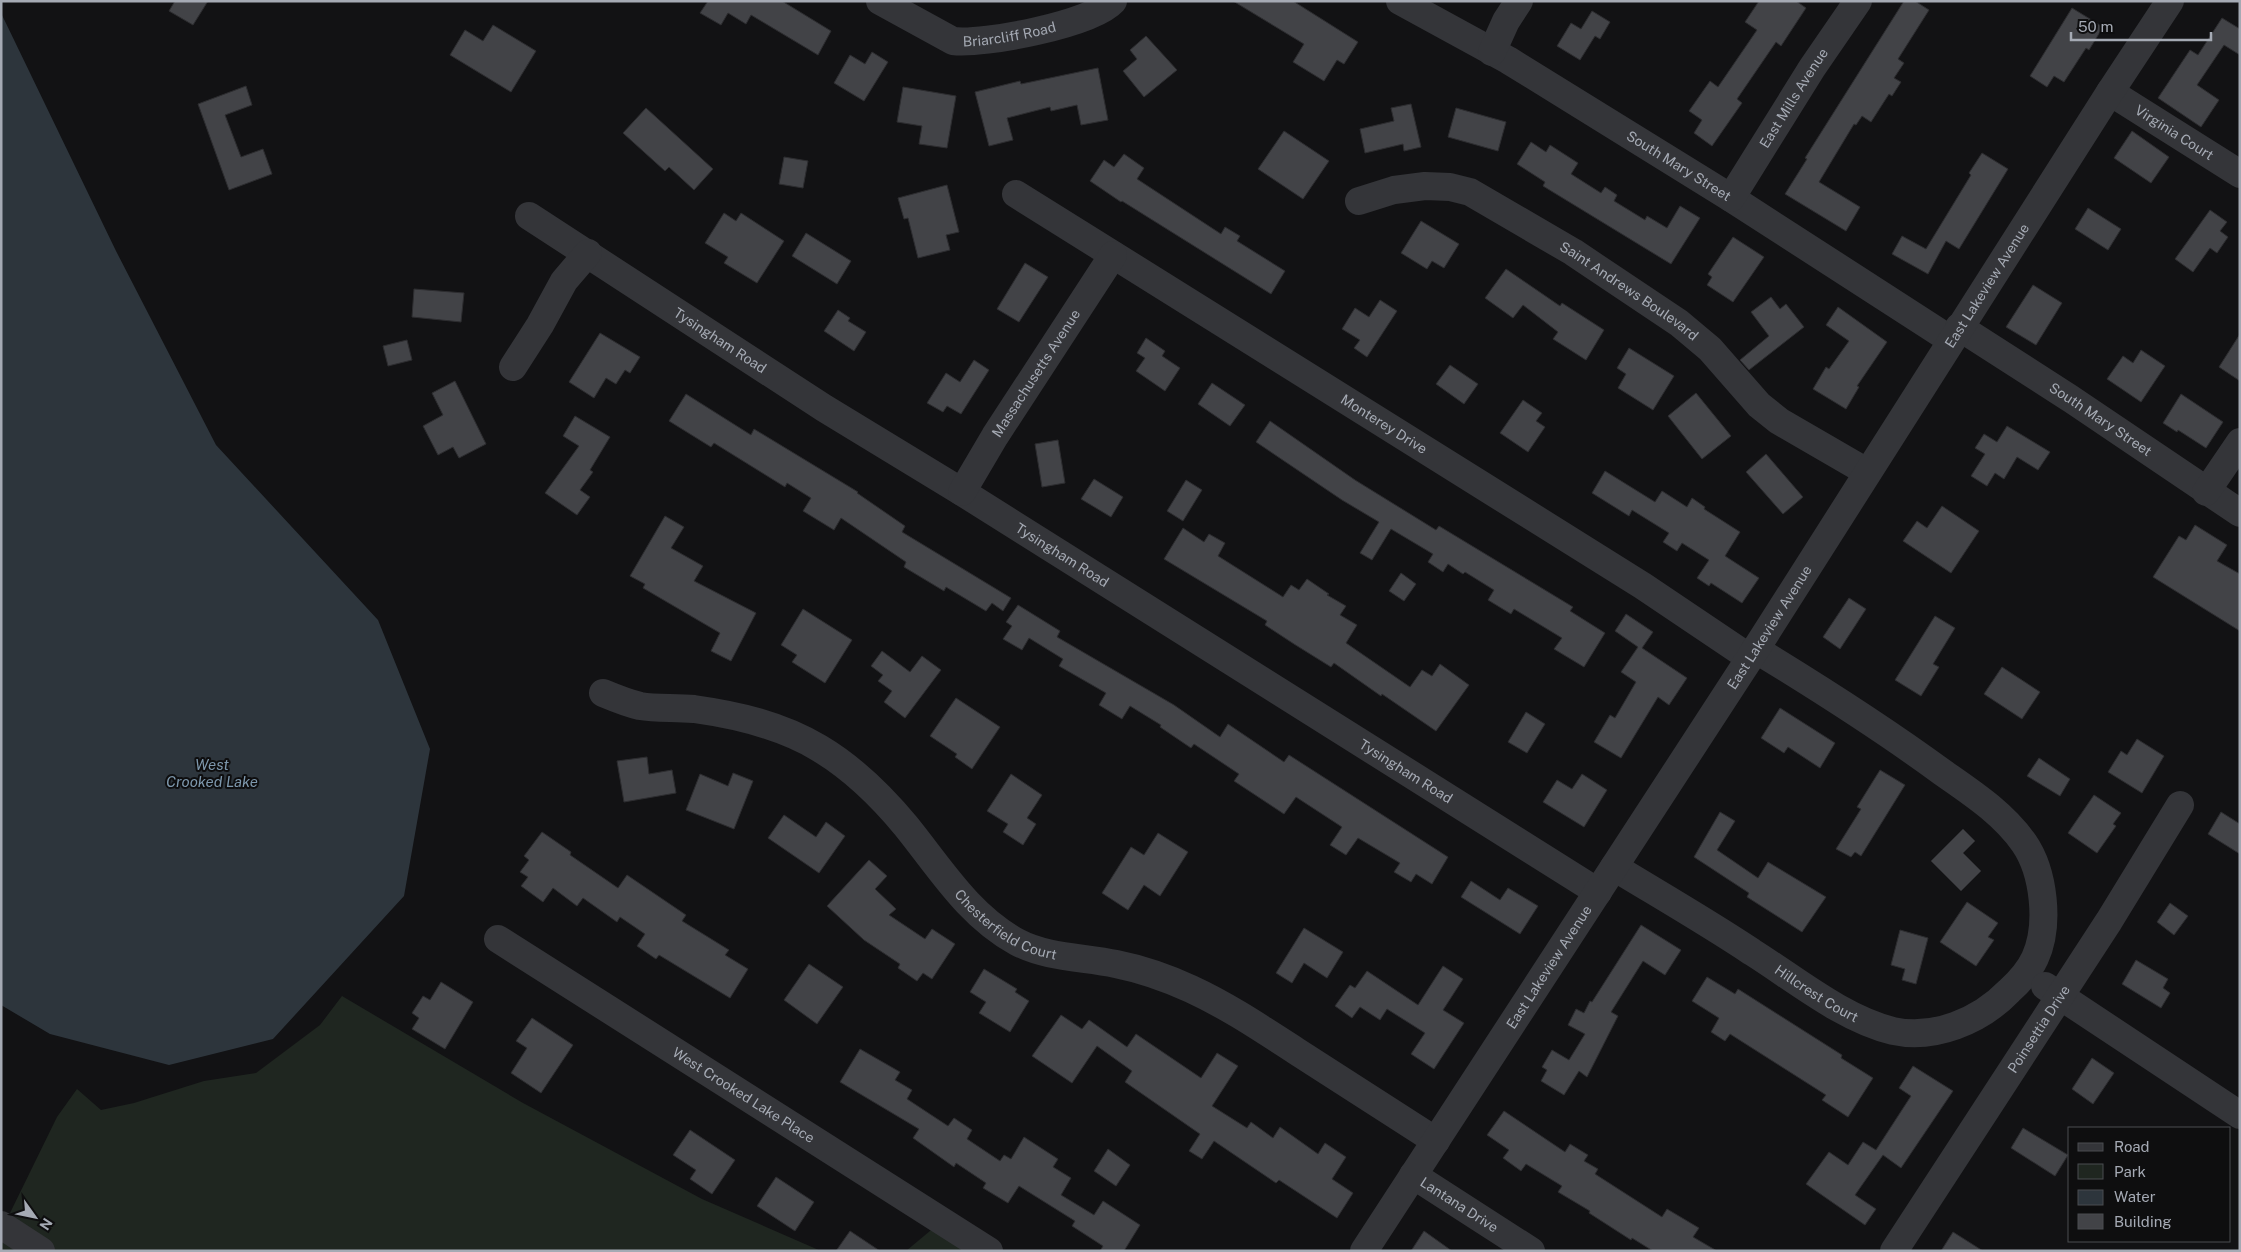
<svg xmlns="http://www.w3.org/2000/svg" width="2241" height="1252" viewBox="0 0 2241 1252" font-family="'Public Sans',sans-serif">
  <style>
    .green { fill: #1f2620 }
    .water { fill: #2d353c }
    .building { fill: #424347; stroke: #2d2d30 }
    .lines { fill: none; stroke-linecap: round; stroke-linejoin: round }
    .minor { stroke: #343539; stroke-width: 28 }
    .labels { text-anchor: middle; stroke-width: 4; stroke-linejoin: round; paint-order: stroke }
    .street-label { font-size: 14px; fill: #a5aab4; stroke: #0e0e0f }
    .water-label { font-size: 15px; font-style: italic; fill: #7e98ad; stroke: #0e0e0f }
  </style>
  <rect width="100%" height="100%" fill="#121214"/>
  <g class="green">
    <path d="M342,996L523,1103L702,1199L821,1251H1V1223L10,1213L57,1117L77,1089L101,1110L134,1103L204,1081L256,1073L320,1025Z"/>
    <path d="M942,1221L983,1251H906Z"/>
  </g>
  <path class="water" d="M1,13L116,251L216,445L378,620L430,749L404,896L273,1039L169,1065L50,1034L1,1005Z"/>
  <g class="building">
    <path d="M175,1H208L193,25L169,11Z"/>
    <path d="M708,1H782L831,31L818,55L751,15L746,24L728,13L721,25L700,13Z"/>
    <path d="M1233,1H1293L1358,42L1344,64L1337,60L1324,81L1293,62L1304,44Z"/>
    <path d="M1759,1H1796L1806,8L1781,46L1776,42L1737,99L1742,103L1712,146L1694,133L1702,120L1689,111L1710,81L1718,87L1757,30L1745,22Z"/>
    <path d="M1904,1H1915L1929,10L1898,59L1904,63L1894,78L1901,82L1892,96L1889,94L1871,122L1862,116L1856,125L1854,124L1819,182L1860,207L1846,231L1785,194L1807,159L1805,158Z"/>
    <path d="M2072,8L2103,27L2089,50L2086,48L2064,82L2054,76L2047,87L2030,76Z"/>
    <path d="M1592,11L1610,22L1600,39L1595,36L1580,60L1557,46L1571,23L1581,29Z"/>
    <path d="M2222,18L2240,29V55L2224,45L2197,85L2219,100L2201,127L2158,98L2190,50L2198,55Z"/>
    <path d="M493,25L536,51L511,92L450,55L465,30L483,41Z"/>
    <path d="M1146,36L1177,70L1144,97L1123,71L1137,59L1130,50Z"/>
    <path d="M872,52L888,62L864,101L834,83L850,55L865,64Z"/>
    <path d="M1098,68L1108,120L1081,125L1077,105L1051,111L1050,107L1007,118L1013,140L989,146L975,92L1020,81L1021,84Z"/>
    <path d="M246,86L252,105L225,115L241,157L263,149L272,174L229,190L198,104Z"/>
    <path d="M903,87L956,96L947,148L919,144L922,126L897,122Z"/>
    <path d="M1411,104L1421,147L1404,151L1403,144L1365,153L1360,129L1394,121L1391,108Z"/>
    <path d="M646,108L713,169L694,190L669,167L665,171L623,133Z"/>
    <path d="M1456,108L1506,122L1498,151L1448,137Z"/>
    <path d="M1284,131L1329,161L1303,199L1258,169Z"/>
    <path d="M2132,131L2169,157L2151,183L2114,158Z"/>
    <path d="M1531,142L1546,152L1550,145L1578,163L1571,174L1601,193L1605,187L1617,195L1614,201L1645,220L1647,216L1667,228L1680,206L1700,218L1671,264L1543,186L1545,182L1517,164Z"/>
    <path d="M1982,153L2008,169L1959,249L1946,241L1928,274L1892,254L1902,236L1926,249L1971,175L1969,173Z"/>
    <path d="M1124,154L1144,168L1137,179L1221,234L1225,227L1240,236L1237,241L1285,271L1271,294L1122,201L1121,202L1090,181L1104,160L1114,167Z"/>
    <path d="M784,157L808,161L803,188L779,184Z"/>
    <path d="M947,185L959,232L946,235L950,250L918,258L908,218L904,219L898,198Z"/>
    <path d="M2088,208L2121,229L2108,250L2075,229Z"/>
    <path d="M2210,210L2227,222L2220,231L2228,237L2217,253L2210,248L2193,272L2175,259Z"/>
    <path d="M724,213L736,221L741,213L784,241L757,283L724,263L728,257L705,243Z"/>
    <path d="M1421,221L1459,244L1444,268L1432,261L1427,269L1401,253Z"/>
    <path d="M806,233L851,261L837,284L792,256Z"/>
    <path d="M1733,237L1764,257L1733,302L1707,285L1712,277L1708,274Z"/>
    <path d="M1025,263L1048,277L1019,322L997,309Z"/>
    <path d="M1506,269L1560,306L1562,303L1604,330L1586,360L1553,339L1558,332L1523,305L1513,318L1485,298Z"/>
    <path d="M2033,285L2062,303L2036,345L2006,327Z"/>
    <path d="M414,289L464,293L461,322L412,317Z"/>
    <path d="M1771,297L1780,309L1786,304L1804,327L1749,370L1740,360L1769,336L1751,312Z"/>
    <path d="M1380,300L1397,311L1367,357L1354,348L1360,340L1342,329L1355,308L1369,317Z"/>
    <path d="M1838,307L1887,342L1857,386L1859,387L1846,409L1813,389L1826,367L1829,369L1849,341L1826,325Z"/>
    <path d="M838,310L850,318L848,321L866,332L854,351L824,331Z"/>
    <path d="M600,333L640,357L630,373L625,370L616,384L606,378L594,398L569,382Z"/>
    <path d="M2240,334V381L2219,367Z"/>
    <path d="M1146,338L1165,351L1162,356L1180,368L1165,391L1136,371L1145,358L1137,353Z"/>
    <path d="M407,340L412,360L388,366L383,346Z"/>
    <path d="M1629,348L1674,376L1653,410L1618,388L1626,374L1617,368Z"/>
    <path d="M2141,350L2165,366L2141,402L2107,379L2123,356L2133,363Z"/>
    <path d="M974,360L989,370L961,414L947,406L943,412L927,403L946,373L960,382Z"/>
    <path d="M1450,365L1478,384L1464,404L1436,384Z"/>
    <path d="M455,381L486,444L459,458L453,447L438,455L423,426L443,415L432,393Z"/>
    <path d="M1212,383L1245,405L1230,426L1198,404Z"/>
    <path d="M1696,393L1731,436L1702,459L1668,416Z"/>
    <path d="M686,394L751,435L754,429L858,492L857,493L905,526L902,532L1011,598L1003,611L992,603L986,611L946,587L944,591L904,567L906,562L841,518L834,530L803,511L811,498L787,483L785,487L714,443L711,447L669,421Z"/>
    <path d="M2181,394L2223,422L2206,448L2178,430L2177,432L2163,423Z"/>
    <path d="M1523,400L1542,413L1536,421L1545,427L1528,452L1500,433Z"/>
    <path d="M575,416L610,437L590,470L593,472L580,490L590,497L577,515L545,493L579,446L563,436Z"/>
    <path d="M1270,421L1355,480L1436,530L1439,526L1573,607L1570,611L1605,633L1584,667L1554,649L1562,638L1514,609L1511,614L1488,600L1494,590L1465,572L1463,574L1448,564L1443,572L1428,562L1433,554L1391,529L1372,560L1360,553L1379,522L1342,500L1256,442Z"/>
    <path d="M2007,426L2050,452L2038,470L2017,457L2004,479L1995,473L1987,486L1971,476L1985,454L1975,448L1984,434L1997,442Z"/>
    <path d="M1058,440L1065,483L1042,487L1035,444Z"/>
    <path d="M1766,454L1803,497L1783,514L1746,472Z"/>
    <path d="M1605,471L1655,502L1662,491L1687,507L1692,498L1705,507L1704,509L1740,532L1725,556L1759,578L1742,603L1711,583L1709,586L1697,578L1709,560L1682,543L1677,551L1663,542L1669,533L1632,510L1629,516L1592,493Z"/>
    <path d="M1094,479L1123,497L1111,517L1081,499Z"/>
    <path d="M1186,480L1202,490L1183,521L1167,511Z"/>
    <path d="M1942,506L1979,531L1951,573L1903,541L1917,521L1927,528Z"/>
    <path d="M665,516L684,527L671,548L703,566L694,581L756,613L731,661L711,651L720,633L643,588L645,584L630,576Z"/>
    <path d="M2195,525L2227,545L2217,561L2240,574V631L2153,577L2179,536L2186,540Z"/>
    <path d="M1183,528L1204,542L1209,534L1225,543L1218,556L1283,597L1291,585L1299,590L1307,579L1329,594L1327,595L1346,606L1340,615L1357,625L1346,643L1410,687L1422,670L1432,676L1440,664L1469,685L1436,731L1382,694L1381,696L1334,663L1331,667L1294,644L1265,625L1267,621L1164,559Z"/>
    <path d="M1401,573L1416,584L1404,601L1389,591Z"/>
    <path d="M1849,598L1866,609L1840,649L1823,637Z"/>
    <path d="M1018,605L1060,631L1057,637L1174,705L1220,737L1228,724L1284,762L1289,755L1448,857L1432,884L1416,874L1411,882L1394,872L1400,863L1358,838L1346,855L1330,845L1342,827L1296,797L1284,814L1234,781L1239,774L1194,744L1191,748L1160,727L1161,725L1130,706L1122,719L1099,705L1106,693L1059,666L1063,659L1029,638L1022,650L1003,639L1012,626L1006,622Z"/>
    <path d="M803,609L852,640L825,683L792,662L797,655L781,645Z"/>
    <path d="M1626,614L1653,632L1642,648L1687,678L1669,705L1658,697L1621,758L1594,742L1610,715L1615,718L1636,682L1621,672L1638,647L1615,631Z"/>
    <path d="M1935,616L1955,628L1933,664L1939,667L1921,696L1895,680Z"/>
    <path d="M882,651L910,672L922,656L941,670L905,718L884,702L892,691L878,681L883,675L871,666Z"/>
    <path d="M2002,667L2040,692L2022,719L1984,694Z"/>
    <path d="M956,698L1000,727L972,769L955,757L957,754L930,736Z"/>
    <path d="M1780,708L1835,743L1820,768L1788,747L1784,753L1761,738Z"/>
    <path d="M1526,712L1545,724L1527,753L1508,742Z"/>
    <path d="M2137,739L2164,756L2142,793L2108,772L2121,751L2127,755Z"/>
    <path d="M647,757L649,774L672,770L676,793L624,802L617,761Z"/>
    <path d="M2039,758L2070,779L2060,796L2027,776Z"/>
    <path d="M1880,770L1905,785L1861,856L1855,852L1851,857L1836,849L1861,809L1857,807Z"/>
    <path d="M733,773L753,781L734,829L686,810L700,774L728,786Z"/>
    <path d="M1011,774L1042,795L1027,818L1036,824L1023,845L1003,832L1008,824L987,811Z"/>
    <path d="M1582,774L1607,790L1584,827L1543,802L1557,780L1572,789Z"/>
    <path d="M2094,795L2121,813L2113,824L2116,826L2097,853L2068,833Z"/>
    <path d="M1720,812L1735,821L1717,850L1758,878L1768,862L1826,897L1802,932L1747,897L1749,893L1694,857Z"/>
    <path d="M2221,812L2240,824V854L2208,834Z"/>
    <path d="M784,815L816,837L826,822L845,836L819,873L768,838Z"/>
    <path d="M1963,829L1975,841L1963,853L1981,871L1961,891L1931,861Z"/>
    <path d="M542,832L571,852L570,855L618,888L627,875L686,915L682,921L729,950L725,955L748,969L730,998L659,955L656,959L637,946L645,934L620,917L617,922L583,898L577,906L553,888L543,902L521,886L528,877L520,872L529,860L524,856Z"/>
    <path d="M1158,833L1188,852L1160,896L1144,885L1128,910L1102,893L1131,847L1144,855Z"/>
    <path d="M869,860L887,876L875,889L896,909L889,915L925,939L932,929L955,944L932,979L923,973L917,981L898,968L900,964L864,940L827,906Z"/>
    <path d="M1471,881L1500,900L1508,888L1538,906L1520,934L1461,897Z"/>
    <path d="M1967,902L1998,923L1988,937L1994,940L1976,966L1940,942Z"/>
    <path d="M2170,903L2188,916L2174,935L2157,922Z"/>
    <path d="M1641,925L1681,950L1665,975L1643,961L1611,1012L1618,1016L1587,1077L1579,1071L1564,1095L1541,1081L1547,1070L1542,1067L1552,1050L1569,1060L1585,1034L1568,1025L1576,1009L1584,1013L1590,1001L1592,1002Z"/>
    <path d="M1304,928L1343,952L1327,978L1304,963L1292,983L1276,973Z"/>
    <path d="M1900,930L1928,938L1916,984L1902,980L1905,969L1891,965Z"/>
    <path d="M2136,960L2168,979L2163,988L2170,993L2161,1008L2122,984Z"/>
    <path d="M809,964L843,987L817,1024L784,1000Z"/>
    <path d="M1443,966L1463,979L1443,1010L1464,1023L1434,1069L1411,1054L1425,1033L1387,1009L1380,1020L1360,1007L1352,1018L1335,1006L1350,985L1355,988L1367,971L1418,1005Z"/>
    <path d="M984,969L1017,989L1015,992L1029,1001L1010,1032L979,1013L986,1002L970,992Z"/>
    <path d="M1707,977L1735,994L1738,989L1842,1055L1841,1058L1873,1078L1848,1117L1822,1100L1826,1095L1730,1034L1725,1041L1711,1032L1719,1018L1692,1001Z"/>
    <path d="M441,982L473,1002L445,1049L412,1029L419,1018L412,1013L423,996L430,1000Z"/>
    <path d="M1061,1015L1082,1029L1089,1020L1127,1047L1136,1034L1201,1078L1217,1053L1238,1066L1212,1106L1247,1128L1251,1122L1273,1138L1280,1127L1318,1154L1325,1143L1346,1157L1332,1179L1353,1193L1337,1218L1279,1180L1276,1183L1214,1141L1202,1159L1189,1151L1200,1134L1125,1082L1132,1071L1097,1046L1072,1083L1032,1056Z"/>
    <path d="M532,1018L573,1045L541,1093L511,1073L527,1048L516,1041Z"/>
    <path d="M860,1049L900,1072L895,1080L912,1090L907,1099L948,1126L954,1118L972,1130L967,1139L1000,1161L1004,1155L1011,1159L1024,1137L1058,1159L1053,1167L1071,1178L1061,1195L1094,1215L1103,1201L1140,1225L1124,1251H1100L1103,1246L1072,1226L1075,1221L1019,1186L1008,1203L983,1188L986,1183L956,1163L954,1167L913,1138L919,1129L840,1082Z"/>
    <path d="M2092,1058L2114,1073L2093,1104L2072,1089Z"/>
    <path d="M1913,1066L1953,1091L1901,1168L1883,1155L1855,1195L1876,1209L1865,1225L1806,1184L1829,1152L1848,1165L1863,1142L1876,1150L1911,1096L1899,1088Z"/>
    <path d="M1504,1111L1565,1152L1570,1144L1588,1155L1584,1161L1598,1169L1595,1174L1662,1217L1667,1209L1699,1228L1693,1237L1717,1251H1653L1632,1238L1631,1240L1589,1213L1590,1211L1558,1192L1562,1186L1526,1164L1521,1171L1503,1158L1509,1150L1487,1135Z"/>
    <path d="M2023,1128L2068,1155L2055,1176L2011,1148Z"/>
    <path d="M690,1130L735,1160L712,1194L690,1179L696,1170L673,1155Z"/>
    <path d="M1108,1149L1130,1165L1116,1186L1094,1171Z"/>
    <path d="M776,1177L814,1202L795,1231L757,1206Z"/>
    <path d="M850,1231L880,1251H836Z"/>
    <path d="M1424,1231L1452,1251H1411Z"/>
    <path d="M1953,1232L1983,1251H1941Z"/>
  </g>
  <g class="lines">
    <g class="minor">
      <path id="s1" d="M880,1L953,41C983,45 1092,24 1113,1"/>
      <path id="s2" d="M1400,1L1508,60L1731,198L1951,340"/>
      <path d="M1492,52L1506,21L1519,1"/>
      <path id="s3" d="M2110,92L2240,174"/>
      <path id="s4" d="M1016,194L1643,586L1750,658"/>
      <path id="s5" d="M1731,198L1812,68L1858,1"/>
      <path id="s6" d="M1359,201L1394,190L1425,186L1450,187L1470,192L1573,252L1679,323L1710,349L1759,405L1779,421L1867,472"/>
      <path id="s7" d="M529,216L824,408L962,492L1598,892"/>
      <path id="s8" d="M1959,327L2071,399L2240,513"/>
      <path d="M513,367L540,325L564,281L588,253"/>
      <path id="s9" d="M962,492L995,436L1113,255"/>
      <path d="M2206,492L2240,442"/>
      <path id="s10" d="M603,693C615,698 627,703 640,706C657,709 676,707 694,709C737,715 781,725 819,748C851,767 882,797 906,826C940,868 968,915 1017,942C1047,958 1084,957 1116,964C1141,969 1167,978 1191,989C1228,1006 1262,1029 1296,1051C1342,1081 1389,1111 1436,1141"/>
      <path id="s11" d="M1614,867C1660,895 1707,922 1752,952C1795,979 1843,1019 1893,1031C1934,1040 1980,1021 2009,991C2020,981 2029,971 2035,958C2050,925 2044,872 2024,843C2003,813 1972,793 1942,772C1882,728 1819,688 1755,649"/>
      <path id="s12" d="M498,939L989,1251"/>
      <path d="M2045,986L2240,1115"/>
      <path id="s13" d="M1413,1175L1531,1251"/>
      <path d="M1,1225L41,1251"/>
      <path id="s14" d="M1364,1251L1750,658L2110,92L2170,1"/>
      <path id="s15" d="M1894,1251L2109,921L2180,805"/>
    </g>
  </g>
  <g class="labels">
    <g class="street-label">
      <text dy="5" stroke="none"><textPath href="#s1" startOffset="140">Briarcliff Road</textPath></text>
      <text dy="5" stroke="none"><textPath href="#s5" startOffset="118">East Mills Avenue</textPath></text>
      <text dy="5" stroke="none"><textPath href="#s3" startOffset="76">Virginia Court</textPath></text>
      <text dy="5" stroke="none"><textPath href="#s2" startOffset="324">South Mary Street</textPath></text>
      <text dy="5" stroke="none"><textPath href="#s14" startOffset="1149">East Lakeview Avenue</textPath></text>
      <text dy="5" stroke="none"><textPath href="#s6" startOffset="301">Saint Andrews Boulevard</textPath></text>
      <text dy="5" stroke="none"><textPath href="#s7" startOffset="228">Tysingham Road</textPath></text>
      <text dy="5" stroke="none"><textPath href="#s9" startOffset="140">Massachusetts Avenue</textPath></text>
      <text dy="5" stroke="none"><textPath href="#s8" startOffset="169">South Mary Street</textPath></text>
      <text dy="5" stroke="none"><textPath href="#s4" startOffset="434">Monterey Drive</textPath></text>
      <text dy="5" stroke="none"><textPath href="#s7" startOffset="632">Tysingham Road</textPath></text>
      <text dy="5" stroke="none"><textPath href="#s14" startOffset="744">East Lakeview Avenue</textPath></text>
      <text dy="5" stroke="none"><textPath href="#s7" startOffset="1038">Tysingham Road</textPath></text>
      <text dy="5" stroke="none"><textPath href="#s10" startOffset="486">Chesterfield Court</textPath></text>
      <text dy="5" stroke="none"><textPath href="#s14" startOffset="339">East Lakeview Avenue</textPath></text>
      <text dy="5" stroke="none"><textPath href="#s11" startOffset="239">Hillcrest Court</textPath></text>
      <text dy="5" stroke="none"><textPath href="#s15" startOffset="265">Poinsettia Drive</textPath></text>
      <text dy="5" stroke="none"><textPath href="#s12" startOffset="291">West Crooked Lake Place</textPath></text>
      <text dy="5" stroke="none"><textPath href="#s13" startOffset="55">Lantana Drive</textPath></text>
    </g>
    <g class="water-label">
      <text x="212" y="770">West<tspan x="212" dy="17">Crooked Lake</tspan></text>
    </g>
  </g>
  <rect width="2241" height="1252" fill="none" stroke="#a5aab4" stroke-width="5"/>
  <rect x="2068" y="1127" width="162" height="115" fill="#0e0e0f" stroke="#4a4c51"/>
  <rect x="2078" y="1143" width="25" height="8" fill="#343539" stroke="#4a4c51"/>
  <text x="2114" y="1152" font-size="15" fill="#a5aab4">Road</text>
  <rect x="2078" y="1164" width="25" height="15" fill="#1f2620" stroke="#4a4c51"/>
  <text x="2114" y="1177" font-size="15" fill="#a5aab4">Park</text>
  <rect x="2078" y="1190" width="25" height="15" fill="#2d353c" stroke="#4a4c51"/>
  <text x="2114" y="1202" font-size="15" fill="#a5aab4">Water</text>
  <rect x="2078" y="1214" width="25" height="15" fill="#424347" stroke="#4a4c51"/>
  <text x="2114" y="1227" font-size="15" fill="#a5aab4">Building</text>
  <g transform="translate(35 1217) rotate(123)" stroke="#0e0e0f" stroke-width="4" paint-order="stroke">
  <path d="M0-4L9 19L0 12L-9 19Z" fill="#a5aab4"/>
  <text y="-8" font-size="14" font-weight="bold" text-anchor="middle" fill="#a5aab4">N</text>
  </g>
  <path d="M2071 32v8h140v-8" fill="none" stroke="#a5aab4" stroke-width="2.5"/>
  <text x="2078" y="32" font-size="15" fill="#a5aab4" stroke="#0e0e0f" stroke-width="4" paint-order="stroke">50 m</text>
</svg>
